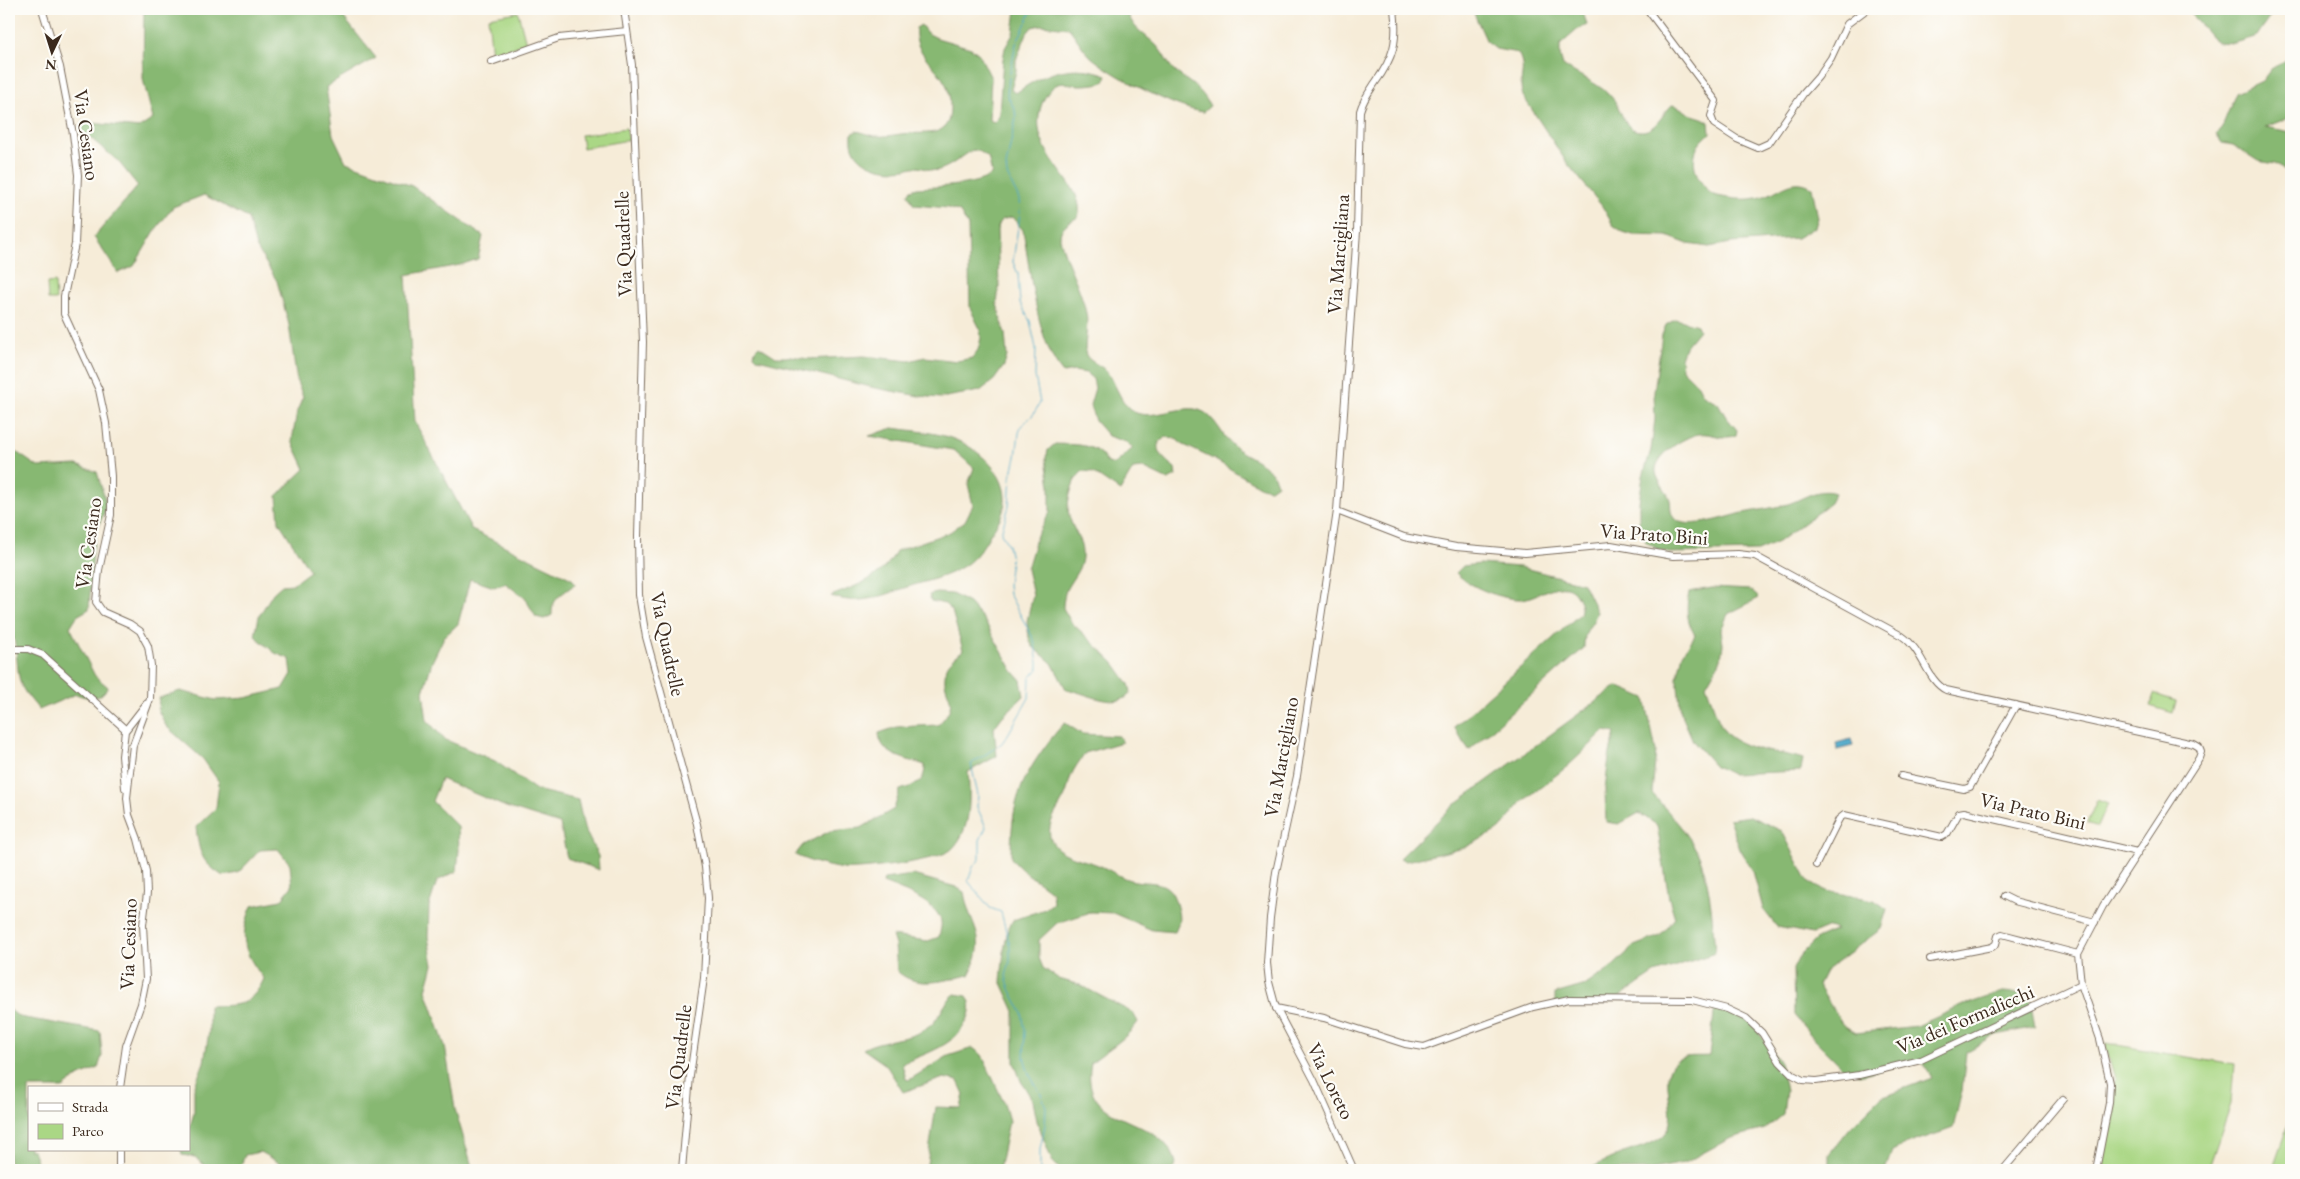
<svg xmlns="http://www.w3.org/2000/svg" width="2300" height="1179" viewBox="0 0 2300 1179" font-family="'EB Garamond',serif">
  <style>
    .green { fill: #aad785; stroke: #728052 }
    .forest { fill: #87b872; stroke: #617148 }
    .water { fill: #49a6c7; stroke: #426872 }
    .lines { fill: none; stroke-linecap: round; stroke-linejoin: round }
    .stream { stroke: #49a6c7; stroke-width: 1 }
    .minor-casing { stroke: #7c6e5f; stroke-width: 8 }
    .minor { stroke: #fff; stroke-width: 6 }
    .labels { text-anchor: middle; stroke-width: 4.5; stroke-linejoin: round; paint-order: stroke }
    .street-label { font-size: 20px; fill: #3b2a1e; stroke: #fdfcf7 }
  </style>
  <rect width="100%" height="100%" fill="#fdfcf7"/>
  <filter id="ink" filterUnits="userSpaceOnUse"><feTurbulence type="fractalNoise" baseFrequency=".02" numOctaves="2"/><feDisplacementMap in="SourceGraphic" scale="10" xChannelSelector="R" yChannelSelector="G"/><feConvolveMatrix kernelMatrix="1 2 1 2 8 2 1 2 1" color-interpolation-filters="sRGB"/></filter>
  <filter id="wash" filterUnits="userSpaceOnUse"><feTurbulence type="fractalNoise" baseFrequency=".0096" numOctaves="4" result="noise"/><feDisplacementMap in="SourceGraphic" scale="20" xChannelSelector="R" yChannelSelector="G"/><feGaussianBlur stdDeviation="1.12" result="paint"/><feColorMatrix in="noise" values="0 0 0 0 0 0 0 0 0 0 0 0 0 0 0 0 0 1.4 0 .05"/><feComposite in="paint" operator="in"/></filter>
  <g filter="url(#wash)">
    <rect width="100%" height="100%" fill="#f6ecd8"/>
    <g class="green">
      <path d="M518,12L526,43L492,55L488,17Z"/>
      <path d="M626,128L629,140L583,148L581,135Z"/>
      <path d="M55,282L56,300H48L47,283Z"/>
      <path d="M2154,694L2176,701L2173,713L2150,706Z"/>
      <path d="M2097,800L2108,804L2098,827L2087,823Z"/>
      <path d="M2105,1043L2234,1065L2231,1104L2208,1170H2100L2115,1079Z"/>
      <path d="M2291,1116V1170H2272Z"/>
    </g>
    <g class="forest">
      <path d="M144,9H337L376,58L326,87L333,135L346,162L412,186L483,236L478,259L460,265L406,275L415,422L472,530L572,579L575,584C563,594 551,598 552,615L544,619L536,617L525,598L505,583L494,587L470,579L458,624L444,637L432,662L423,692L427,720L444,739L495,761L536,790L578,800L584,828L598,856L599,870L567,858L560,824L506,807L441,779L432,801L458,827L459,850L457,871L437,881L429,906L428,937L433,965L426,990L445,1046L455,1109L473,1170H292L260,1152L245,1155L239,1170H210L195,1157L182,1155L181,1150H189V1130L194,1113V1088L204,1062L209,1032V1006C237,1005 250,1008 264,979C244,953 238,939 252,906L281,900L292,886L290,864L278,849L260,850L238,873L223,876C201,862 199,853 196,827L216,808L219,782L203,759L166,726L158,710L159,698L180,691L216,700L245,698L283,689L292,674L290,659L275,653L255,636L259,616L273,593L282,585L293,584L310,571L279,522L277,496L305,469L292,441L297,411L303,397L297,382L289,325L277,281L256,247L248,218L204,195L173,207L156,229L134,266L118,273L94,237L138,186L118,161L81,130L82,122L139,128L153,119L143,79Z"/>
      <path d="M1016,9H1128C1129,27 1145,34 1156,45C1164,53 1168,66 1177,73C1191,84 1202,89 1210,106L1203,112C1176,109 1111,75 1090,56C1082,48 1076,37 1069,28L1041,25L1032,27L1027,33L1016,60V71L1011,90L1016,93C1045,72 1073,62 1107,75L1104,82C1096,84 1089,85 1081,85C1073,85 1065,82 1058,84C1051,87 1046,95 1043,101C1021,154 1089,182 1078,217C1068,223 1060,226 1060,238C1066,264 1081,287 1086,313C1089,326 1083,348 1086,355C1090,362 1098,364 1104,369C1116,381 1118,399 1131,410C1148,423 1180,404 1199,410C1214,414 1222,436 1232,445C1247,459 1272,462 1277,484L1270,489L1261,487L1215,460L1182,444L1175,438L1166,437L1159,442C1157,455 1165,460 1175,468L1176,476L1168,480L1143,468L1133,469L1120,491L1092,472L1083,471C1076,477 1073,483 1071,491C1060,523 1084,532 1082,558C1081,571 1069,581 1065,593C1064,598 1063,603 1063,608L1071,622L1114,663L1129,684L1131,692C1119,712 1084,692 1066,689L1052,663L1032,646L1029,638L1027,621L1033,595L1027,569L1037,535L1050,512V486L1046,459L1048,450L1055,444C1073,445 1097,442 1106,462L1114,465L1133,448L1126,442L1108,436L1095,421L1090,405L1095,388L1093,379L1086,373L1074,371L1063,373C1037,344 1030,269 1023,230L1012,217L1001,220L997,230L999,287L997,304L1005,334L1007,356L1004,366L994,380L980,391L940,398L919,396L875,388L758,359L754,355L755,350L759,346L776,357H786L791,356L808,359L864,356L909,361L925,357L957,361L972,358L978,350L981,338L980,329L970,308L968,226L960,212L949,208L914,205L908,194L911,190L917,188C933,187 984,186 992,173L988,157L979,151L973,150C962,156 952,166 939,170C931,172 924,167 916,167C912,166 909,169 905,169C882,173 848,163 852,134L856,131C863,132 868,135 875,136C885,137 892,135 901,134C923,131 951,141 950,107C950,98 949,88 944,81C934,63 913,52 916,28L921,25L927,33L937,38L971,48L979,54L991,78L989,120L994,122L998,118L999,113L1003,59L1005,48L1013,34Z"/>
      <path d="M1472,9H1582L1587,25L1577,30L1560,45V55L1563,65C1579,77 1602,84 1614,100C1622,111 1624,131 1641,131C1655,132 1663,113 1672,105C1681,107 1683,110 1690,114C1697,117 1703,117 1709,122L1710,133C1706,137 1699,143 1697,148C1689,166 1700,185 1713,195C1726,198 1743,201 1757,198C1778,195 1790,174 1812,187L1818,218L1815,227L1797,238L1731,243L1709,247L1688,244L1667,236L1633,235L1623,232L1613,225L1602,206L1567,163L1523,96C1517,79 1528,71 1518,53L1496,49L1487,42Z"/>
      <path d="M2187,9H2275L2257,36L2234,43L2218,42L2212,38Z"/>
      <path d="M2291,57V117L2265,127L2291,132V174L2274,164L2258,161L2233,145L2222,143L2216,134L2222,127L2236,93L2262,81L2271,69Z"/>
      <path d="M1676,319L1697,325L1699,330L1685,347L1681,358L1682,369L1698,385L1703,395L1718,403L1726,417L1737,430L1736,435C1722,441 1712,432 1699,434C1685,436 1653,456 1656,473C1658,482 1667,490 1670,500C1671,505 1670,510 1672,515C1680,534 1729,516 1743,513C1758,510 1774,508 1788,504C1803,499 1818,487 1835,493L1830,503L1778,542L1757,551L1669,553L1659,550L1646,542L1639,522V502L1643,476L1651,450L1655,419L1654,392L1662,335L1666,325Z"/>
      <path d="M893,428C913,431 938,432 956,440C980,450 1007,474 1005,502C1004,514 997,524 991,533C984,545 979,554 968,563C948,578 924,581 901,589C879,598 854,605 831,596C856,586 884,577 896,551L950,532L965,521L973,505L968,484L974,468L954,450L869,436Z"/>
      <path d="M9,447L38,467L77,465L97,472L107,506L97,530L93,550L89,609L77,616L70,627L95,676L108,687C99,701 90,699 76,694L39,710C34,703 26,695 22,687C15,671 19,640 9,629Z"/>
      <path d="M1480,564L1520,567L1583,583L1597,612C1591,630 1584,626 1584,648L1469,750L1454,727L1580,614C1582,607 1581,603 1577,596C1565,573 1535,600 1520,599C1500,599 1470,587 1456,573L1463,566Z"/>
      <path d="M1712,588L1750,590L1759,598L1728,614L1721,630L1723,644L1721,659L1706,685C1711,698 1718,726 1728,735C1748,752 1779,751 1803,759L1801,771L1732,774L1715,766L1693,741L1681,713L1677,678L1683,654L1695,635C1686,620 1686,609 1689,592Z"/>
      <path d="M937,593L952,594L969,603L984,620L1013,671L1021,680L1024,696L1002,717L994,728L997,756L968,772C970,798 972,829 952,849C940,861 861,871 843,869C826,866 810,862 795,855L803,845L830,831L861,828L894,809L900,790C916,785 925,783 925,765C907,759 880,756 879,733L897,727L938,725C966,697 937,695 947,667C949,661 958,655 963,650L952,611L945,604L931,601L929,595Z"/>
      <path d="M1617,686L1645,698L1656,751L1652,793C1669,814 1692,835 1701,861C1711,888 1713,925 1715,953L1655,973L1616,999L1601,1005L1565,1006L1555,1002V994L1586,985L1613,966L1634,946L1660,936L1675,918L1669,898L1657,825L1639,813L1619,824L1606,822L1605,789L1609,757L1615,733L1605,731L1569,765L1522,802L1500,829L1464,848L1406,861L1400,858L1454,805Z"/>
      <path d="M1065,723L1082,734L1119,736L1122,742L1085,753C1080,761 1074,768 1071,776C1068,783 1068,791 1064,798C1058,810 1047,822 1050,837C1055,856 1084,859 1098,865C1109,869 1119,877 1130,880C1151,885 1169,877 1176,903C1179,915 1181,920 1175,932L1152,930L1113,913L1091,912L1057,923L1039,940V958L1043,968L1059,979L1080,985L1133,1013L1138,1022C1126,1040 1107,1049 1091,1063C1078,1130 1162,1112 1176,1163L1172,1170H1061L1052,1161L1037,1121L1033,1101L1021,1081L1014,1062V1009L1001,981L1004,950L1008,929L1013,920L1045,909L1053,903L1052,892C1038,880 1022,873 1011,858C1011,806 1018,782 1050,740C1055,734 1059,728 1065,723Z"/>
      <path d="M1750,816L1782,831L1809,883L1826,891L1874,900L1887,909L1881,929L1825,971L1818,985L1842,1024L1856,1033L1917,1026L1964,1005L2003,992L2029,994L2035,1027L1996,1035L1966,1052L1962,1091L1953,1128C1932,1136 1911,1141 1892,1151L1885,1170H1829V1154L1850,1128L1881,1097L1932,1078L1921,1060L1859,1075L1843,1068L1815,1040L1794,1015L1793,969L1800,955L1816,939L1836,930L1829,927L1812,934L1777,927L1763,909L1753,871L1741,852L1729,819Z"/>
      <path d="M913,875L956,887L964,892C970,930 990,935 969,975C946,980 917,990 897,971L895,945L892,936L928,941L939,937C940,932 942,926 941,921C936,901 900,890 883,883L884,879Z"/>
      <path d="M955,994L967,996C972,1003 971,1010 968,1018C956,1046 928,1052 902,1064L906,1079L909,1080L948,1056L973,1048L982,1055L1004,1103L1009,1121L999,1170H926L936,1107L961,1108L964,1094L958,1081L944,1078L903,1092L886,1065L863,1049C882,1038 908,1041 926,1029C940,1021 942,1003 955,994Z"/>
      <path d="M1715,1005L1751,1022L1780,1062L1786,1091L1783,1114L1765,1129L1731,1138L1684,1163L1648,1170H1587C1598,1165 1608,1159 1619,1155C1632,1149 1660,1144 1667,1131C1679,1110 1655,1071 1679,1059C1686,1055 1701,1057 1709,1056Z"/>
      <path d="M9,1009L19,1017L100,1031L102,1056L98,1068L76,1078L63,1088H29V1150H33L40,1170H9V1107L12,1100L9,1088Z"/>
    </g>
    <path class="water" d="M1851,739L1853,746L1837,750L1836,743Z"/>
    <g class="lines">
      <path class="stream" d="M1030,9L1031,12L1016,44L1009,78L1007,95L1015,110L1016,118L1006,166L1007,175L1019,199L1020,213L1013,262L1018,274L1020,303L1030,321L1036,348L1035,376L1040,403L1033,415L1021,426L1019,433L1016,457L1011,477L1009,506L1001,533L1008,545L1011,559L1008,584L1009,594L1034,640L1038,662V669L1030,678L1029,698L1007,736L1001,744L971,764L978,795L977,807L986,827L980,840V859L973,867L968,881L990,908L1001,912L1010,946V961L1006,976L1010,989L1022,1012L1025,1031L1024,1057L1029,1074L1041,1094L1046,1107L1045,1125L1040,1149V1170"/>
    </g>
  </g>
  <g filter="url(#ink)">
    <g class="lines">
      <g class="minor-casing">
        <g id="minor">
          <path d="M42,9L60,67L73,134L78,175L75,244L64,296V314L99,390L106,423L111,476V515L99,570L96,602L103,612L130,624L140,631L148,646L151,665L150,699L133,745L127,798L129,815L138,839L146,871L147,893L143,925L146,979L141,1004L126,1046L120,1088"/>
          <path d="M624,9L632,65L643,342L638,537L639,595L646,637L697,824L705,867L708,898L704,978L690,1076L682,1170"/>
          <path d="M1647,9L1716,101L1711,116L1714,124L1737,139L1758,148L1769,143L1803,94L1818,77L1831,58L1847,24L1867,9"/>
          <path d="M491,62L559,38L627,31"/>
          <path d="M1337,511L1404,537L1456,547L1525,553L1611,545L1673,556L1738,554L1755,556L1902,636C1923,650 1927,681 1946,690L2194,744L2199,747L2201,752L2199,758L2103,906L2078,954L2081,984L2100,1039L2110,1083L2109,1103L2096,1170"/>
          <path d="M9,649H28L43,655L125,729"/>
          <path d="M1901,776L1964,789L1970,787L2016,705"/>
          <path d="M125,788L122,756L125,731L146,704"/>
          <path d="M1816,865L1839,819L1844,815L1942,837L1947,834L1959,813L1964,812L2137,852"/>
          <path d="M2004,896L2014,901L2095,922"/>
          <path d="M1930,959L1992,947L1996,944L1998,936L2002,934L2078,954"/>
          <path d="M1276,1008L1324,1018L1405,1044L1424,1047L1533,1007L1569,999L1692,1000L1727,1009L1746,1018L1762,1033L1780,1062L1793,1075L1803,1080L1816,1081L1859,1075L1921,1060L2081,984"/>
          <path d="M119,1150V1170"/>
          <path d="M1354,1170L1314,1080L1276,1008L1269,982L1267,963L1270,918L1276,872L1297,776L1337,511L1357,231L1360,111C1363,100 1369,92 1375,83C1394,57 1398,41 1394,9"/>
          <path d="M2003,1170L2063,1099"/>
        </g>
      </g>
      <use href="#minor" class="minor"/>
    </g>
  </g>
  <g class="labels">
    <g class="street-label">
      <text transform="translate(87 135) rotate(82)" y="7">Via Cesiano</text>
      <text transform="translate(623 244) rotate(-92)" y="7">Via Quadrelle</text>
      <text transform="translate(1338 254) rotate(-86)" y="7">Via Marcigliana</text>
      <text transform="translate(1654 534) rotate(4)" y="7">Via Prato Bini</text>
      <text transform="translate(88 543) rotate(-82)" y="7">Via Cesiano</text>
      <text transform="translate(668 644) rotate(78)" y="7">Via Quadrelle</text>
      <text transform="translate(1281 757) rotate(-80)" y="7">Via Marcigliano</text>
      <text transform="translate(2033 811) rotate(13)" y="7">Via Prato Bini</text>
      <text transform="translate(128 944) rotate(-88)" y="7">Via Cesiano</text>
      <text transform="translate(1965 1019) rotate(-23)" y="7">Via dei Formalicchi</text>
      <text transform="translate(678 1057) rotate(-83)" y="7">Via Quadrelle</text>
      <text transform="translate(1331 1081) rotate(64)" y="7">Via Loreto</text>
    </g>
  </g>
  <rect width="2300" height="1179" fill="none" stroke="#fdfcf7" stroke-width="30"/>
  <rect x="28" y="1086" width="162" height="65" fill="#fdfcf7" stroke="#afa8a0"/>
  <rect x="38" y="1103" width="25" height="8" fill="#ffffff" stroke="#afa8a0"/>
  <text x="72" y="1112" font-size="15" fill="#3b2a1e">Strada</text>
  <rect x="38" y="1124" width="25" height="15" fill="#aad785" stroke="#afa8a0"/>
  <text x="72" y="1136" font-size="15" fill="#3b2a1e">Parco</text>
  <g transform="translate(52 52) rotate(184)" stroke="#fdfcf7" stroke-width="4" paint-order="stroke">
  <path d="M0-4L9 19L0 12L-9 19Z" fill="#3b2a1e"/>
  <text y="-8" font-size="14" font-weight="bold" text-anchor="middle" fill="#3b2a1e">N</text>
  </g>
</svg>
